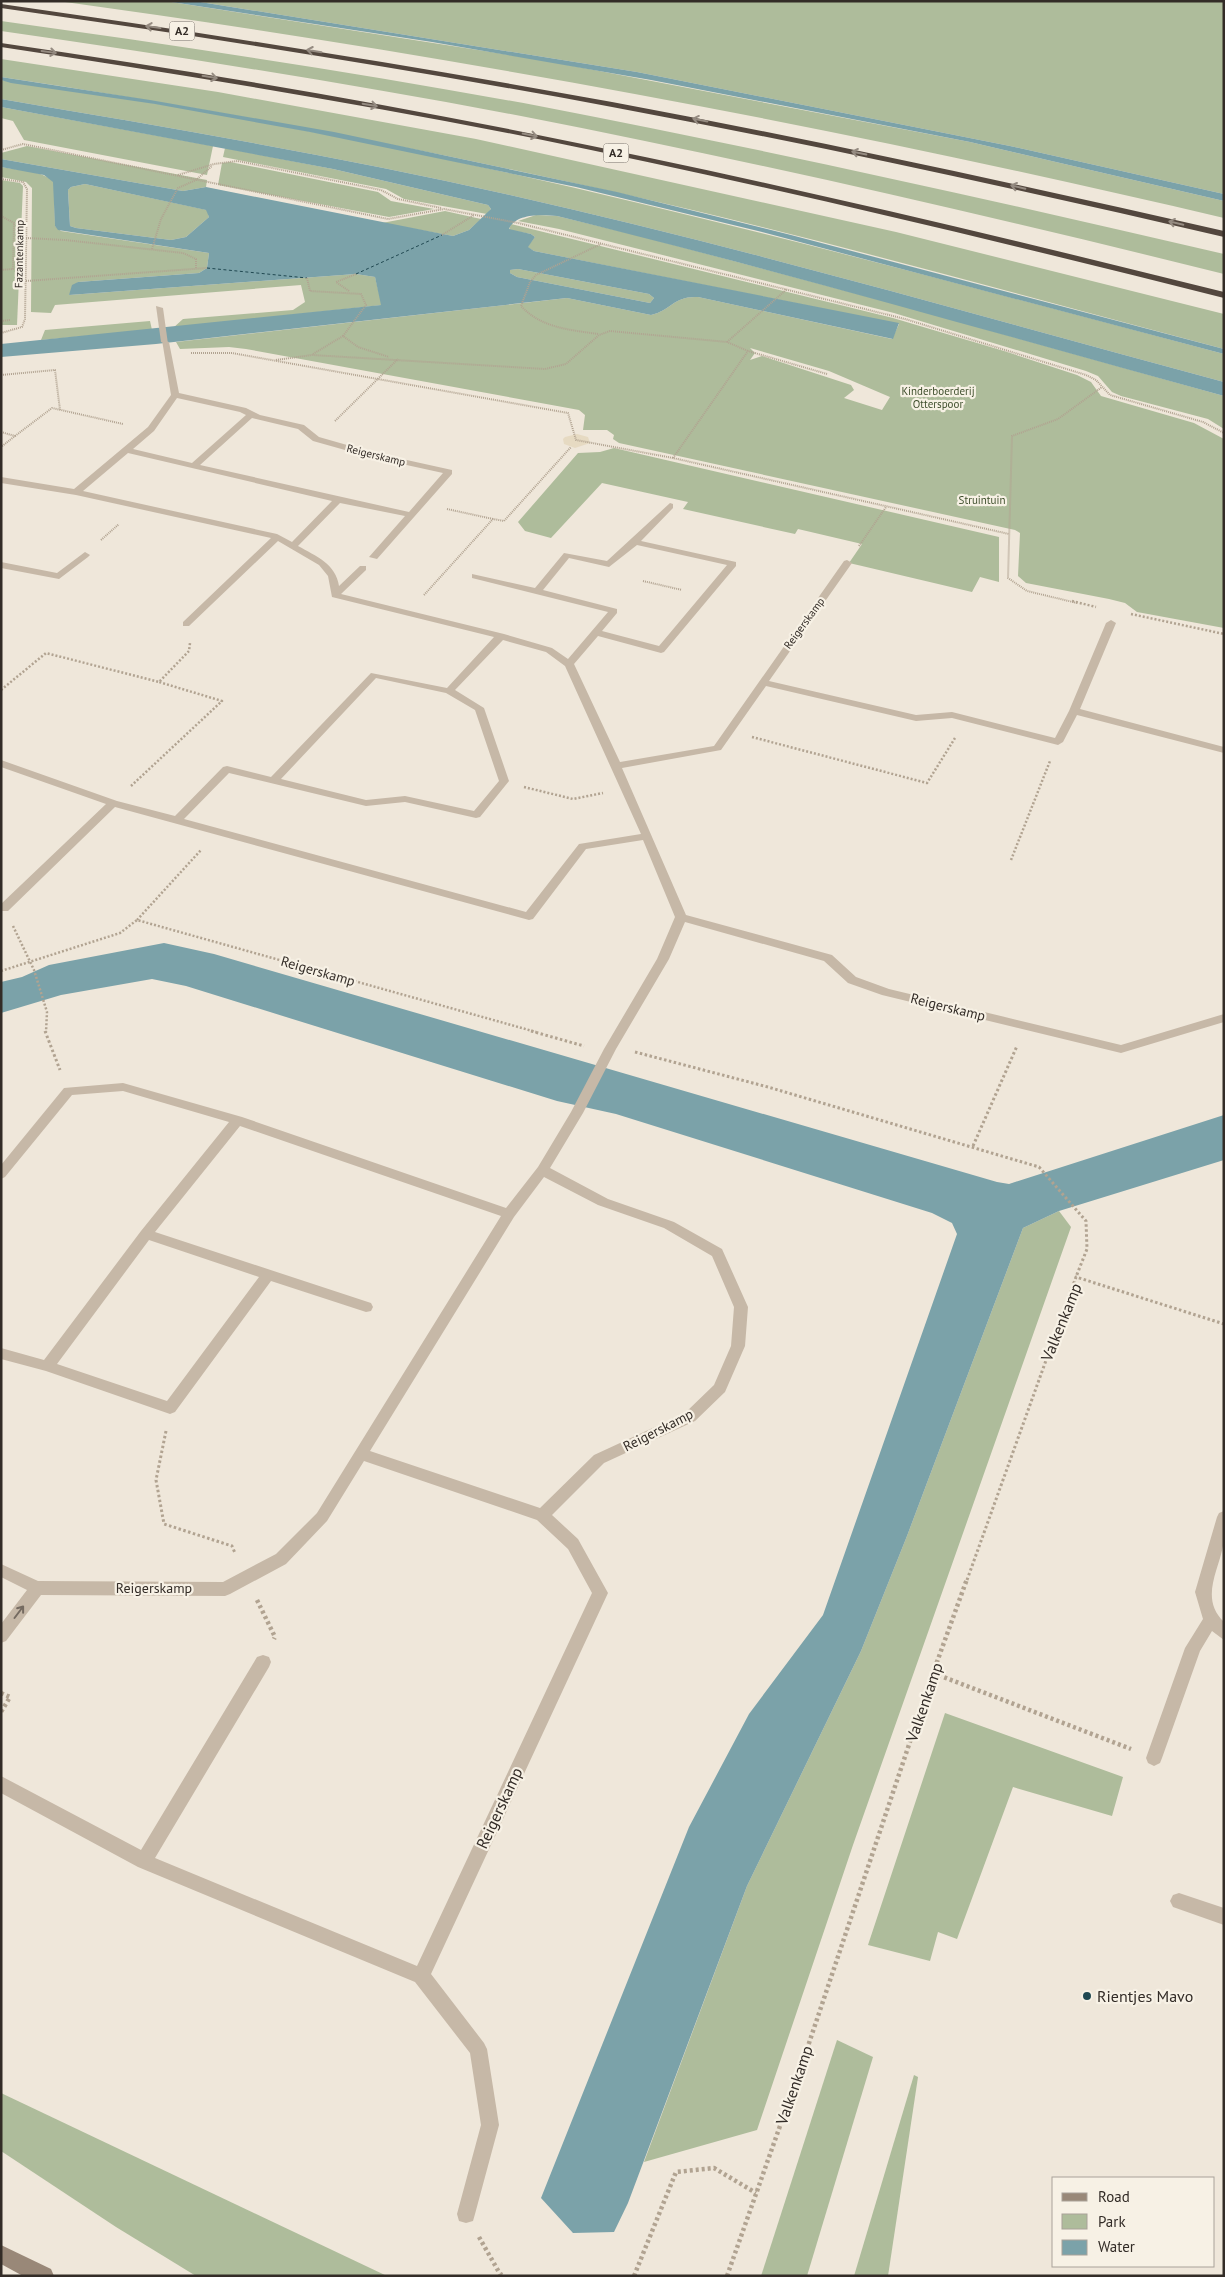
<svg xmlns="http://www.w3.org/2000/svg" width="1225" height="2277" viewBox="0 0 1225 2277" font-family="'PT Sans',sans-serif">
  <style>
    .green { fill: #aebc9b; fill-rule: evenodd }
    .plaza { fill: #e6dac2 }
    .water { fill: #7ba2a9; fill-rule: evenodd }
    .lines { fill: none; stroke-linecap: round; stroke-linejoin: round }
    .ferry { stroke: #204851; stroke-width: 1; stroke-dasharray: 3 2.5; stroke-linecap: butt }
    .path-far3 { stroke: #b1a391; stroke-width: 2; stroke-dasharray: 1 1; stroke-linecap: butt }
    .path-far2 { stroke: #b1a391; stroke-width: 2.5; stroke-dasharray: 2 2; stroke-linecap: butt }
    .path-far1 { stroke: #b1a391; stroke-width: 3; stroke-dasharray: 2.5 2.5; stroke-linecap: butt }
    .path { stroke: #b1a391; stroke-width: 4.5; stroke-dasharray: 3 3; stroke-linecap: butt }
    .lane { fill: #c6b8a7; fill-rule: evenodd }
    .street { fill: #c6b8a7; fill-rule: evenodd }
    .secondary { fill: #998878; fill-rule: evenodd }
    .highway { fill: #53473e; fill-rule: evenodd }
    .oneway { stroke: #958b81 }
    .oneway2 { stroke: #756b61 }
    .poi-dot { fill: #204851; stroke: #f7f1e5; stroke-width: 2 }
    .labels { text-anchor: middle; stroke-width: 4.5; stroke-linejoin: round; paint-order: stroke }
    .far-street-label { font-size: 11px; fill: #332c27; stroke: #f7f1e5 }
    .far-park-label { font-size: 11px; fill: #3f4f2d; stroke: #f7f1e5 }
    .shield { fill: #f7f1e5; stroke: #6e6760; stroke-width: 1 }
    .shield-label { font-size: 12px; font-weight: bold; fill: #332c27 }
    .street-label { font-size: 14px; fill: #332c27; stroke: #f7f1e5 }
    .near-street-label { font-size: 16px; fill: #332c27; stroke: #f7f1e5 }
    .near-poi-label { font-size: 16px; fill: #332c27; stroke: #f7f1e5; text-anchor: start }
  </style>
  <rect width="100%" height="100%" fill="#efe7da"/>
  <g class="green">
    <path d="M58,1H165L542,60L970,142L1224,201V218C839,127 450,55 58,1Z"/>
    <path d="M194,1H1224V194L1010,146L637,72Z"/>
    <path d="M1,21C181,46 361,73 539,106C768,150 996,201 1224,254V274C991,216 756,162 521,116C348,83 175,56 1,31Z"/>
    <path d="M1,59L218,92L476,139L896,232L1224,314V349C1021,295 819,238 614,192C411,146 207,108 1,77Z"/>
    <path d="M1,80C416,136 820,247 1224,354V382C986,318 750,249 510,195C341,157 172,128 1,99Z"/>
    <path d="M1,107L213,146L207,175L24,140L13,121L1,118Z"/>
    <path d="M27,146L207,180L206,187L183,191L1,159V153Z"/>
    <path d="M225,148L333,169L488,205L491,209L487,214L404,199L386,189L223,157Z"/>
    <path d="M230,162L378,192L391,201L434,209L389,217L218,185L222,163Z"/>
    <path d="M1,167C17,170 42,170 54,182L55,226L61,231L209,253L207,268L199,273L78,282L69,295L356,274L375,277L382,305L173,328L183,319L293,310L305,302L301,285L55,305L51,313L31,312L32,188L26,182L1,177Z"/>
    <path d="M1,180L20,183L23,186L17,325H1Z"/>
    <path d="M85,184L207,210L209,217L186,237L171,240L76,228L70,226L68,190L71,187Z"/>
    <path d="M445,211L481,219L469,230L453,236L382,223Z"/>
    <path d="M536,215L557,216L640,236L899,305L1224,396V429L1208,419L1121,396L1112,392L1098,376L1086,371L894,313L559,229L518,221Z"/>
    <path d="M511,224L893,318L1004,351L1077,375L1091,382L1101,396L1194,423L1224,439V628L1137,612L1125,603L1109,599L1026,583L1018,576L1020,533L1015,530L619,443L613,439L614,435L607,430H583L585,415L579,410L246,349L229,347L180,349L176,342L567,298L651,315C672,310 673,296 698,297L892,339L899,324L534,251L527,247L535,237L531,234L509,230ZM750,348L829,371L890,397L882,410L844,398L854,390L851,385L762,356L750,360L755,353Z"/>
    <path d="M518,269L649,294L654,298L650,303L517,277L510,273V270Z"/>
    <path d="M150,321L152,330L41,340L45,330Z"/>
    <path d="M614,448L999,537V582L980,577L972,592L862,566L849,563L862,544L798,529L795,534L683,509L688,502L602,483L551,538L525,531L518,522L578,453L600,452Z"/>
    <path d="M1059,1211L1071,1227L853,1845L757,2130L644,2162L747,1886L861,1651L907,1536L1023,1228Z"/>
    <path d="M945,1713L1123,1777L1112,1816L1013,1787L957,1939L938,1932L930,1961L868,1945Z"/>
    <path d="M837,2040L873,2057L807,2276H761Z"/>
    <path d="M914,2075L918,2077L888,2276H854Z"/>
    <path d="M1,2093L387,2276H196L116,2227L1,2151Z"/>
  </g>
  <path class="plaza" d="M577,434L588,437L590,443L575,448L564,444L563,439L565,437Z"/>
  <g class="water">
    <path d="M165,1H194L637,72L1010,146L1224,194V201L970,142L651,80L432,42Z"/>
    <path d="M1,77L150,100L334,132L617,192L791,235L1224,349V354L758,231L576,187L310,132L155,104L11,83L1,80Z"/>
    <path d="M1,99C172,128 341,157 510,195C750,249 986,318 1224,382V396C1002,335 781,271 557,216C542,215 516,213 509,229L531,234L535,237L528,247L534,251L899,323L893,339L698,297C673,296 672,310 651,315L567,298L156,344L1,357V344L381,305L375,277L356,274L69,295L72,285L78,282L199,273L207,268L209,253L58,230L55,226L53,182L44,175L1,167V159L183,191L206,187L453,236L469,230L491,209L488,205L333,169L1,107ZM85,184L206,210L209,217L186,237L171,240L76,228L70,226L68,190L71,187ZM518,269L649,294L654,298L650,303L517,277L510,273V270Z"/>
    <path d="M164,943L214,954L997,1182L1009,1184L1224,1115V1160L1059,1211L1023,1228L907,1536L861,1651L747,1886L628,2203L614,2232L573,2233L541,2198L689,1827L749,1714L823,1615L957,1234L952,1223L932,1213L616,1114L557,1101L186,986L152,979L61,995L1,1013V982L22,977L49,965Z"/>
  </g>
  <g class="lines">
    <g class="ferry">
      <path d="M207,268L307,278"/>
      <path d="M356,274L442,235"/>
    </g>
    <g class="path-far3">
      <path d="M1,150L23,144L388,219L444,209L518,223L905,319L1086,375L1096,380L1110,395L1203,422L1224,433"/>
      <path d="M178,175L214,164L238,161L381,190L398,199L441,208"/>
      <path d="M1,179L23,182L27,189L25,319L22,327L1,333"/>
      <path d="M1,216L14,223L13,269L1,270"/>
      <path d="M442,235L474,215"/>
      <path d="M26,238L65,240L183,253L196,259V269"/>
      <path d="M152,249L161,219L178,188L196,180L212,166"/>
      <path d="M307,278L310,291L361,294L366,305L343,336"/>
      <path d="M26,281L207,268"/>
      <path d="M349,291L336,282L356,274"/>
      <path d="M1,321L10,320"/>
      <path d="M598,334C571,330 541,328 521,306L530,282L536,275L601,244"/>
      <path d="M727,342L787,289"/>
      <path d="M191,353H232L568,413L576,440L673,458L1009,534"/>
      <path d="M313,354L343,336L358,347L389,357"/>
      <path d="M276,360L312,355L545,369L566,364L599,335L610,331L727,342L748,351"/>
      <path d="M1,375L55,370L60,410"/>
      <path d="M335,421L398,359"/>
      <path d="M1,432L15,436L1,447"/>
      <path d="M15,436L52,408L123,424"/>
      <path d="M673,458L748,351L827,374"/>
      <path d="M447,509L493,519"/>
      <path d="M101,540L119,524"/>
      <path d="M859,546L886,507"/>
      <path d="M643,581L682,590"/>
      <path d="M424,595L493,519L504,521L571,447"/>
      <path d="M1077,603L1027,591L1008,578L1012,436L1058,419L1102,387"/>
    </g>
    <g class="path-far2">
      <path d="M1072,601L1096,607"/>
      <path d="M1131,614L1224,634"/>
      <path d="M1,690L46,653L159,682L189,651L190,643"/>
      <path d="M752,737L927,783L955,738"/>
      <path d="M131,786L222,701L159,682"/>
      <path d="M524,787L573,799L603,793"/>
      <path d="M1011,860L1050,761"/>
      <path d="M137,920L201,850"/>
      <path d="M13,926L34,970L47,1012L46,1032"/>
      <path d="M1,971L120,933L137,920L536,1032"/>
    </g>
    <g class="path-far1">
      <path d="M45,1031L60,1070"/>
      <path d="M531,1031L584,1046"/>
      <path d="M635,1052L768,1087L1039,1167L1086,1221L1087,1249L1076,1277"/>
      <path d="M973,1146L1017,1046"/>
      <path d="M166,1431L156,1480L164,1524L232,1546L235,1553"/>
      <path d="M967,1580L1076,1277L1224,1324"/>
    </g>
    <g class="path">
      <path d="M257,1600L275,1637L274,1639"/>
      <path d="M933,1673L1131,1749"/>
      <path d="M1,1693L10,1697L1,1712"/>
      <path d="M479,2237L500,2274L504,2276"/>
      <path d="M634,2276L676,2172L714,2168L756,2193"/>
      <path d="M727,2276L804,2058L933,1673L967,1579"/>
    </g>
    <g class="lane">
      <path d="M156,306L163,308L168,344L161,342Z"/>
      <path d="M1179,1893L1224,1908V1925L1173,1907L1170,1901L1173,1895Z"/>
    </g>
    <g class="street">
      <path d="M162,340L169,342L179,393L246,408L260,415L304,425L319,437L375,453L452,470V474L377,559L369,557L405,516L340,503L298,546C316,556 336,564 339,586L360,566H366V570L341,594L504,634L552,648L568,659L608,612L472,578V574L535,588L564,553L607,561L670,503L673,504V508L641,541L736,562V566L664,652L661,653L598,636L574,664L620,762L714,746L844,561L847,560L852,563L769,681L916,715L952,712L1055,738L1069,711L1106,623L1111,620L1116,623L1080,709L1224,747V753L1077,715L1063,742L1058,745L952,718L916,721L766,686L721,750L622,768L686,915L832,955L856,977L889,989L1121,1045L1224,1014V1022L1121,1053L882,995L848,983L824,961L685,922L669,959L616,1049L583,1113L550,1168L608,1199L674,1222L722,1249L748,1307L745,1346L725,1392L695,1421L604,1463L552,1515L578,1539L608,1593L431,1974L484,2043L487,2049L499,2125L475,2214L473,2221L466,2223L459,2221L457,2214L481,2125L470,2053L415,1982L138,1867L1,1793V1776L141,1850L257,1657L263,1655L269,1657L271,1662L269,1667L155,1858L417,1966L592,1593L568,1549L537,1520L364,1461L327,1521L286,1564L230,1594L225,1596L41,1595L6,1641L1,1643V1624L27,1590L1,1577V1564L38,1581L223,1582L276,1554L317,1513L501,1216L240,1126L155,1232L371,1303L373,1307L371,1311L366,1312L271,1281L175,1412L170,1414L46,1371L1,1359V1348L44,1360L141,1231L229,1122L123,1091L72,1095L5,1177L1,1179V1165L64,1088L123,1083L242,1117L506,1208L538,1167L571,1112L604,1049L657,959L675,917L643,840L586,849L533,919L529,920L115,807L8,911H1V904L106,804L1,767V760L117,801L175,816L223,767L227,766L271,777L371,673L447,688L494,637L332,597L328,576L319,565L278,541L189,626H183V622L271,538L76,495L1,483V477L74,489L148,427L171,395ZM177,398L240,412L246,415L192,463L133,449L154,431ZM252,418L298,429L313,441L370,457L443,473L409,512L200,465ZM128,453L332,501L292,542L277,534L83,491ZM637,545L727,565L659,646L602,631L617,613V609L543,590L569,558L609,567ZM503,640L546,652L565,666L641,834L579,844L526,912L184,819L229,773L366,806L405,802L476,818L480,817L509,781L484,708L455,690ZM376,678L446,693L475,710L499,781L474,811L405,796L366,800L281,779ZM544,1177L598,1205L664,1228L712,1256L734,1307L731,1346L714,1385L685,1413L594,1455L540,1508L370,1451L514,1217ZM149,1240L259,1277L167,1401L57,1364Z"/>
      <path d="M85,552L90,555L88,557L59,579L1,568V562L57,573Z"/>
      <path d="M1224,1511C1224,1522 1225,1535 1223,1546C1218,1572 1200,1599 1224,1622V1640L1212,1631L1200,1651L1162,1758L1160,1763L1154,1766L1148,1763L1146,1758L1185,1648L1203,1619L1195,1592L1217,1517L1219,1513Z"/>
    </g>
    <path class="secondary" d="M1,2245L51,2269L54,2276H23L1,2264Z"/>
    <g class="highway">
      <path d="M1,4C206,33 409,65 612,102C817,140 1021,185 1224,231V237C1021,190 817,145 612,107C409,69 206,37 1,8Z"/>
      <path d="M1,43C179,69 357,98 533,134C765,180 995,235 1224,292V298C994,240 765,185 533,138C357,103 179,74 1,47Z"/>
    </g>
  </g>
  <defs><path id="oneway-shaft" d="M-6 0H5M1.5-3L5.5 0L1.5 3" fill="none" stroke-width="1.6" stroke-linecap="round" stroke-linejoin="round" transform="scale(1.25)"/></defs>
  <g class="oneway">
    <use href="#oneway-shaft" transform="translate(153 27) rotate(-172)"/>
    <use href="#oneway-shaft" transform="translate(314 51) rotate(-171)"/>
    <use href="#oneway-shaft" transform="translate(49 52) rotate(8)"/>
    <use href="#oneway-shaft" transform="translate(210 77) rotate(9)"/>
    <use href="#oneway-shaft" transform="translate(370 105) rotate(10)"/>
    <use href="#oneway-shaft" transform="translate(700 120) rotate(-169)"/>
    <use href="#oneway-shaft" transform="translate(530 135) rotate(11)"/>
    <use href="#oneway-shaft" transform="translate(859 153) rotate(-168)"/>
    <use href="#oneway-shaft" transform="translate(1018 187) rotate(-167)"/>
    <use href="#oneway-shaft" transform="translate(1176 223) rotate(-167)"/>
  </g>
  <use class="oneway2" href="#oneway-shaft" transform="translate(19 1612) rotate(-53)"/>
  <circle class="poi-dot" cx="1087" cy="1996" r="5"/>
  <g class="labels">
    <g class="far-street-label">
      <text transform="translate(19 254) rotate(-89)" y="4">Fazantenkamp</text>
      <text transform="translate(376 455) rotate(14)" y="4">Reigerskamp</text>
      <text transform="translate(804 623) rotate(-54)" y="4">Reigerskamp</text>
    </g>
    <g class="far-park-label">
      <text x="938" y="395">Kinderboerderij<tspan x="938" dy="13">Otterspoor</tspan></text>
      <text x="982" y="504">Struintuin</text>
    </g>
    <g class="shield">
      <rect x="169.5" y="21.5" width="25" height="19" rx="4"/>
      <rect x="603.5" y="143.5" width="25" height="19" rx="4"/>
    </g>
    <g class="shield-label">
      <text x="182" y="35">A2</text>
      <text x="616" y="157">A2</text>
    </g>
    <g class="street-label">
      <text transform="translate(318 971) rotate(16)" y="5">Reigerskamp</text>
      <text transform="translate(948 1007) rotate(14)" y="5">Reigerskamp</text>
      <text transform="translate(658 1430) rotate(-27)" y="5">Reigerskamp</text>
      <text x="154" y="1593">Reigerskamp</text>
    </g>
    <g class="near-street-label">
      <text transform="translate(1061 1322) rotate(-68)" y="6">Valkenkamp</text>
      <text transform="translate(924 1702) rotate(-71)" y="6">Valkenkamp</text>
      <text transform="translate(499 1808) rotate(-65)" y="6">Reigerskamp</text>
      <text transform="translate(794 2085) rotate(-71)" y="6">Valkenkamp</text>
    </g>
    <g class="near-poi-label">
      <text x="1097" y="2002">Rientjes Mavo</text>
    </g>
  </g>
  <rect width="1225" height="2277" fill="none" stroke="#332c27" stroke-width="5"/>
  <rect x="1052" y="2177" width="162" height="90" fill="#f7f1e5" stroke="#a9a299"/>
  <rect x="1062" y="2193" width="25" height="8" fill="#998878" stroke="#a9a299"/>
  <text x="1098" y="2202" font-size="15" fill="#332c27">Road</text>
  <rect x="1062" y="2214" width="25" height="15" fill="#aebc9b" stroke="#a9a299"/>
  <text x="1098" y="2227" font-size="15" fill="#332c27">Park</text>
  <rect x="1062" y="2240" width="25" height="15" fill="#7ba2a9" stroke="#a9a299"/>
  <text x="1098" y="2252" font-size="15" fill="#332c27">Water</text>
</svg>
